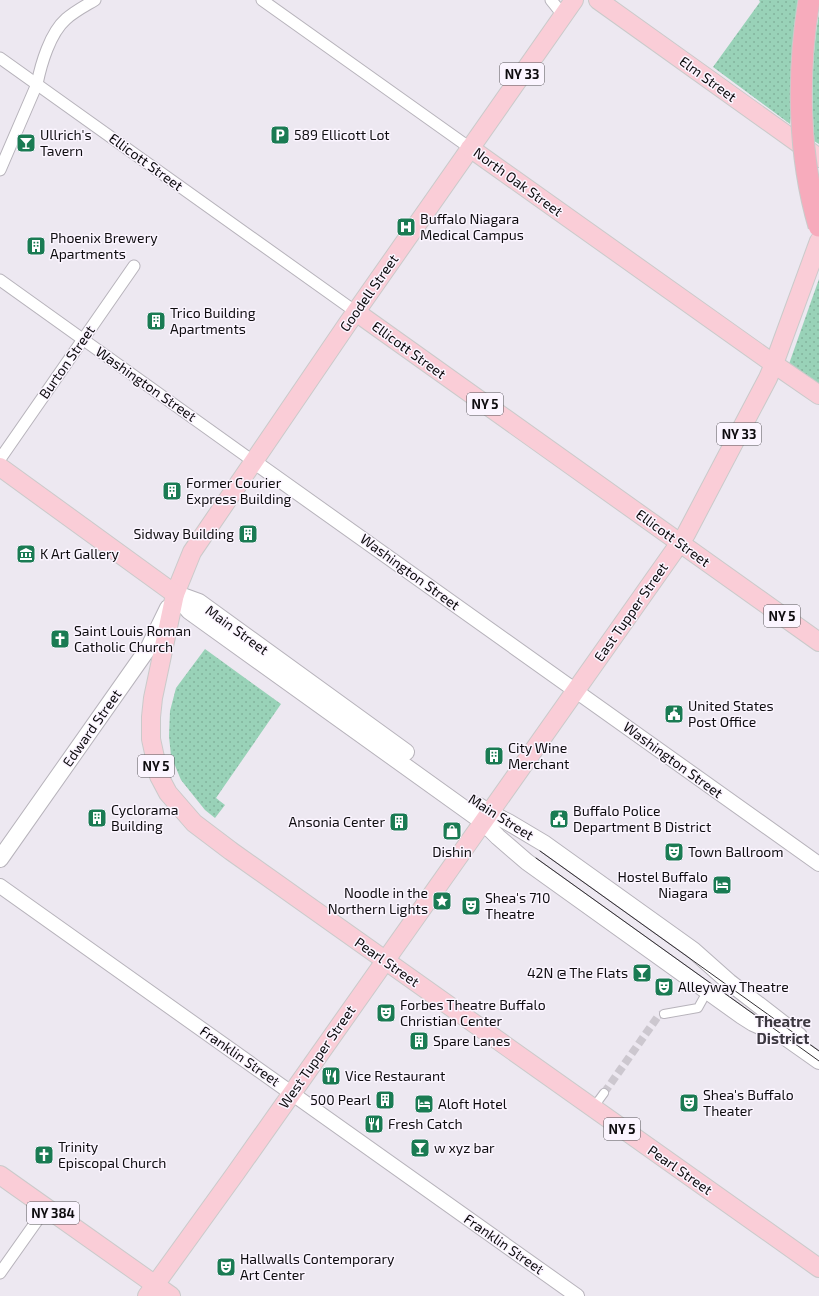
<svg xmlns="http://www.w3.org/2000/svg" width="819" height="1296" viewBox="0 0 819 1296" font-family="'Exo 2',sans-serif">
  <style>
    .grass { fill: url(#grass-dots) }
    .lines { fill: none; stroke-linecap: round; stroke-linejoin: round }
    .pedestrian-tunnel { stroke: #ccc7cf; stroke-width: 8; stroke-dasharray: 8 4; stroke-linecap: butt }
    .pedestrian-casing { stroke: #b7b3bb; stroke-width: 10 }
    .minor-casing { stroke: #b7b3bb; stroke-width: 13 }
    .tertiary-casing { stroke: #b7b3bb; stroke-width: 16 }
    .secondary-casing { stroke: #b7b3bb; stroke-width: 18 }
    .primary-casing { stroke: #cacaca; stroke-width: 20 }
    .pedestrian { stroke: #fff; stroke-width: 8 }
    .minor { stroke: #fff; stroke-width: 11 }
    .tertiary { stroke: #fff; stroke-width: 14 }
    .secondary { stroke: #fff; stroke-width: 16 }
    .primary { stroke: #facdd7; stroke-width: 18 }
    .tram { stroke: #333034; stroke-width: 1 }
    .motorway-bridge-casing { stroke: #cacaca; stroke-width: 23; stroke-linecap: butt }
    .motorway-bridge { stroke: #f7abbc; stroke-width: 21 }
    .labels { text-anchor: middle; stroke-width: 3; stroke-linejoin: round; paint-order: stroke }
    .shield { fill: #fbf5ff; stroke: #555257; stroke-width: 1 }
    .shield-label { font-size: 13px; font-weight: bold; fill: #0e0c0f }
    .street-label { font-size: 14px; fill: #0e0c0f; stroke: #fbf5ff }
    .poi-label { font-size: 14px; fill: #0e0c0f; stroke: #fbf5ff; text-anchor: start }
    .neighbourhood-label { font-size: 15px; font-weight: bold; fill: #3c3840; stroke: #fbf5ff }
  </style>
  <defs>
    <pattern id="grass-dots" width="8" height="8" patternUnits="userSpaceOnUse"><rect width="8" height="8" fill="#99d2b8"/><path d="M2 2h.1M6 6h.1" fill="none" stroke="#83b39d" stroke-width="1.8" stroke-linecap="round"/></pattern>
  </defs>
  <rect width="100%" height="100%" fill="#ede8f1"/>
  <g class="grass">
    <path d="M759,0H802L794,78L790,124L713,67L760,2Z"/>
    <path d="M819,14V144L814,141C812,99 811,55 819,14Z"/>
    <path d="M819,279V385L789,364Z"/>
    <path d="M205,649L281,704L216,798L225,805L215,818L205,810L181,780L171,756L169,736L170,711L176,688Z"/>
  </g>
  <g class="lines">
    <path class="pedestrian-tunnel" d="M604,1093L659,1015L664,1014"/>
    <g class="pedestrian-casing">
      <g id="pedestrian">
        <path d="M664,1014L698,1008L703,999"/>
        <path d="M593,1108L604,1093"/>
      </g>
    </g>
    <g class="minor-casing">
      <g id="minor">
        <path d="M262,0L470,148"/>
        <path d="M551,0L563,15"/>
        <path d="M0,58L356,312"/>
        <path d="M0,170L37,84C41,64 50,33 66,19C75,11 85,6 95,0"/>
        <path d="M0,280L253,461"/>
        <path d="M0,459L134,266"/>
        <path d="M0,1273L46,1208"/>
      </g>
    </g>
    <g class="tertiary-casing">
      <g id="tertiary">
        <path d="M253,461L819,864"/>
        <path d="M0,886L577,1296"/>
      </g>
    </g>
    <g class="secondary-casing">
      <g id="secondary">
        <path d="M175,594L189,611L483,822L498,837L527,862L742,1016L753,1023L785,1037L819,1061"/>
        <path d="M177,594L199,602L406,752"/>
        <path d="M479,806L490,813L508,822L545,844L693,950L729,982L799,1036"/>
        <path d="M0,859L149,647L168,608"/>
      </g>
    </g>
    <g class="primary-casing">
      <g id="primary">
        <path d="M574,0L348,323L192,552L175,594L153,698L151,717V739L159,776L168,793L194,823L231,851L819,1268"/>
        <path d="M598,0L819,158"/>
        <path d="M470,148L774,364L819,395"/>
        <path d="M356,312L819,642"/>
        <path d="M0,467L175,594"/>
        <path d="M0,1175L171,1296"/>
        <path d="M147,1296L235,1174L686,534L768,378L774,364L819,241"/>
      </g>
    </g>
    <use href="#pedestrian" class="pedestrian"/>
    <use href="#minor" class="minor"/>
    <use href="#tertiary" class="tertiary"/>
    <use href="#secondary" class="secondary"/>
    <use href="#primary" class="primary"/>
    <g class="tram">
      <path d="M540,851L819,1051"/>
      <path d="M536,858L819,1061"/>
    </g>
    <g class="motorway-bridge-casing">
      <path id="motorway-bridge" d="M809,0C797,73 798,155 819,226"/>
    </g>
    <use href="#motorway-bridge" class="motorway-bridge"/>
  </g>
  <defs>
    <g id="parking-square" transform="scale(1)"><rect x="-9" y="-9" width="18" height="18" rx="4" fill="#1a7b53" stroke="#fbf5ff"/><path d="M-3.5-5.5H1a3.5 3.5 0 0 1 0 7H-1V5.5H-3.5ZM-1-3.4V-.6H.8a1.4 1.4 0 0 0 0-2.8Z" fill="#fff"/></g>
    <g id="bar-square" transform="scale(1)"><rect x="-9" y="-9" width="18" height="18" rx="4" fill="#1a7b53" stroke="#fbf5ff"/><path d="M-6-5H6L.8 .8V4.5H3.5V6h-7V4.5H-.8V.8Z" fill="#fff"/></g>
    <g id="hospital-square" transform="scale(1)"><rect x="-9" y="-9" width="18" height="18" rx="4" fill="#1a7b53" stroke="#fbf5ff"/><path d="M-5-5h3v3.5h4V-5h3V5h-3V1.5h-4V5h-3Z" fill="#fff"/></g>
    <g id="building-square" transform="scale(1)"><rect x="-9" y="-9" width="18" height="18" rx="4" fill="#1a7b53" stroke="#fbf5ff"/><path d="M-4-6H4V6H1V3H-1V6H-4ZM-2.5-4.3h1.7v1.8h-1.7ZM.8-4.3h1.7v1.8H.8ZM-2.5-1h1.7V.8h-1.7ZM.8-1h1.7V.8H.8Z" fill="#fff"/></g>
    <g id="museum-square" transform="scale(1)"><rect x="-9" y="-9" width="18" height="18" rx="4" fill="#1a7b53" stroke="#fbf5ff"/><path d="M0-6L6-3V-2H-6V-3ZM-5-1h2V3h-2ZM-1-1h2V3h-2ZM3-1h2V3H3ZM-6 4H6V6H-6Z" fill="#fff"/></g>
    <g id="church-square" transform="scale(1)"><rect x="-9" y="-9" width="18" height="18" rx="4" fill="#1a7b53" stroke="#fbf5ff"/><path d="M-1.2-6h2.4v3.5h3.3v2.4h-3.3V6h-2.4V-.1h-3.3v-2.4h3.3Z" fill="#fff"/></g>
    <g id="civic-square" transform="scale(1)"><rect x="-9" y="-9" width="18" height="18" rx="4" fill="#1a7b53" stroke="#fbf5ff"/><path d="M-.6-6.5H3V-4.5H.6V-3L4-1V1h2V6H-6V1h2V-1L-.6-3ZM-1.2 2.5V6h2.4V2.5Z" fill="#fff"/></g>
    <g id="shop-square" transform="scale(1)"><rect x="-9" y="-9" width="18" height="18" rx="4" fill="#1a7b53" stroke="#fbf5ff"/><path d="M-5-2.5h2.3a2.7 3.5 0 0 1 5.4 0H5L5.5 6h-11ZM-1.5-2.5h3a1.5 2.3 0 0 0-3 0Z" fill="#fff"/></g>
    <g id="theatre-square" transform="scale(1)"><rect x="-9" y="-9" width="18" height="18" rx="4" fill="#1a7b53" stroke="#fbf5ff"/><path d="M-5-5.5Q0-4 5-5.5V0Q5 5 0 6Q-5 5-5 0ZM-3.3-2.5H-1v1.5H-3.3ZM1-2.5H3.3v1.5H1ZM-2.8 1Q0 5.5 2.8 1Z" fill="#fff"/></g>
    <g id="hotel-square" transform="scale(1)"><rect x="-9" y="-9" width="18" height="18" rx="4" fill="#1a7b53" stroke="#fbf5ff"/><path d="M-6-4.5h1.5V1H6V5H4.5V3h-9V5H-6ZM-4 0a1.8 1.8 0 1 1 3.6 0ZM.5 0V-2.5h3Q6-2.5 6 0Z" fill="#fff"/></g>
    <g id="sight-square" transform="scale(1)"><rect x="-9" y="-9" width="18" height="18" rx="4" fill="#1a7b53" stroke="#fbf5ff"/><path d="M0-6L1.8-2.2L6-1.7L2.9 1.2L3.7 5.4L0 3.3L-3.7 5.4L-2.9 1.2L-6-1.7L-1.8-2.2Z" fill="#fff"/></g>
    <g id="restaurant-square" transform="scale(1)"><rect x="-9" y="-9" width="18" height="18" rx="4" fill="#1a7b53" stroke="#fbf5ff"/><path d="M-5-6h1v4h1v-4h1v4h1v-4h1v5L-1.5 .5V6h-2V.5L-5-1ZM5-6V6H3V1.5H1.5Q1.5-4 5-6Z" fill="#fff"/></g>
  </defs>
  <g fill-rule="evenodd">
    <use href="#parking-square" x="280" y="135"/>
    <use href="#bar-square" x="26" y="143"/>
    <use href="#hospital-square" x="406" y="227"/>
    <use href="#building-square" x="36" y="246"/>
    <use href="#building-square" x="156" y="321"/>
    <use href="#building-square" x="172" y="491"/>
    <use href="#building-square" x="248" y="534"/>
    <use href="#museum-square" x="26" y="554"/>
    <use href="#church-square" x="60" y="639"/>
    <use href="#civic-square" x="674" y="714"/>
    <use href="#building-square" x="494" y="756"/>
    <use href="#building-square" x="97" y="818"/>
    <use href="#civic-square" x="559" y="819"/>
    <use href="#building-square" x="399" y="822"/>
    <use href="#shop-square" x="452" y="831"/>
    <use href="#theatre-square" x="674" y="852"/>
    <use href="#hotel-square" x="722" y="885"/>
    <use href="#sight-square" x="442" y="901"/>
    <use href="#theatre-square" x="471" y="906"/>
    <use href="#bar-square" x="642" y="973"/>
    <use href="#theatre-square" x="664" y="987"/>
    <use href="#theatre-square" x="386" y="1013"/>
    <use href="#building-square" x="419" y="1041"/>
    <use href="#restaurant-square" x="331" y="1076"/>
    <use href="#building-square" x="385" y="1100"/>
    <use href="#theatre-square" x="689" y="1103"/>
    <use href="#hotel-square" x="424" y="1104"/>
    <use href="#restaurant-square" x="374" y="1124"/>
    <use href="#bar-square" x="420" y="1148"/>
    <use href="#church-square" x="44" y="1155"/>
    <use href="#theatre-square" x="226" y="1267"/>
  </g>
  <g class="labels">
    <g class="shield">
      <rect x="500" y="63" width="44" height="22" rx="3"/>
      <rect x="467" y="393" width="36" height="22" rx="3"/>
      <rect x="717" y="423" width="44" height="22" rx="3"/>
      <rect x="764" y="605" width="36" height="22" rx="3"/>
      <rect x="138" y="755" width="36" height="22" rx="3"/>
      <rect x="604" y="1118" width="36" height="22" rx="3"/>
      <rect x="27" y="1202" width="52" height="22" rx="3"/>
    </g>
    <g class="shield-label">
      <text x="522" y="79">NY 33</text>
      <text x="485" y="409">NY 5</text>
      <text x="739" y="439">NY 33</text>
      <text x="782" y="621">NY 5</text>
      <text x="156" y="771">NY 5</text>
      <text x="622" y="1134">NY 5</text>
      <text x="53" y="1218">NY 384</text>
    </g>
    <g class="street-label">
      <text transform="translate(708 79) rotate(36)" y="5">Elm Street</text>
      <text transform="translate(146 162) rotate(36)" y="5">Ellicott Street</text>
      <text transform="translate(518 182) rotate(36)" y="5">North Oak Street</text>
      <text transform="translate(369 293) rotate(-55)" y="5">Goodell Street</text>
      <text transform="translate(409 350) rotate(36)" y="5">Ellicott Street</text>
      <text transform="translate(67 362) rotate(-55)" y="5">Burton Street</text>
      <text transform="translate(146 384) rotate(35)" y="5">Washington Street</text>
      <text transform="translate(673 538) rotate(36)" y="5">Ellicott Street</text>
      <text transform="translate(410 572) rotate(36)" y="5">Washington Street</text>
      <text transform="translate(631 612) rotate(-55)" y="5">East Tupper Street</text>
      <text transform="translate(237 630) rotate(36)" y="5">Main Street</text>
      <text transform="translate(92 728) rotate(-55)" y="5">Edward Street</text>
      <text transform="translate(673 760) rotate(36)" y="5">Washington Street</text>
      <text transform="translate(501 817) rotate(32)" y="5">Main Street</text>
      <text transform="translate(387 962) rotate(35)" y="5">Pearl Street</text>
      <text transform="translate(240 1056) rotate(35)" y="5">Franklin Street</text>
      <text transform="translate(317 1057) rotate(-55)" y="5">West Tupper Street</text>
      <text transform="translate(680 1170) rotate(35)" y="5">Pearl Street</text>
      <text transform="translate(504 1244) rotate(35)" y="5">Franklin Street</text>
    </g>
    <g class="poi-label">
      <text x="40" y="140">Ullrich's<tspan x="40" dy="16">Tavern</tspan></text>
      <text x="294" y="140">589 Ellicott Lot</text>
      <text x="420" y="224">Buffalo Niagara<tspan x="420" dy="16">Medical Campus</tspan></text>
      <text x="50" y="243">Phoenix Brewery<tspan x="50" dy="16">Apartments</tspan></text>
      <text x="170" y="318">Trico Building<tspan x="170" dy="16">Apartments</tspan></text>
      <text x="186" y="488">Former Courier<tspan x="186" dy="16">Express Building</tspan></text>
      <text x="234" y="539" text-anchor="end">Sidway Building</text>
      <text x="40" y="559">K Art Gallery</text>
      <text x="74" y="636">Saint Louis Roman<tspan x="74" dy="16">Catholic Church</tspan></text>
      <text x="688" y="711">United States<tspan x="688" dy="16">Post Office</tspan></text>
      <text x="508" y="753">City Wine<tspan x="508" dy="16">Merchant</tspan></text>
      <text x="111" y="815">Cyclorama<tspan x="111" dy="16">Building</tspan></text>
      <text x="573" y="816">Buffalo Police<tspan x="573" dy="16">Department B District</tspan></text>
      <text x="385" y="827" text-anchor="end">Ansonia Center</text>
      <text x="452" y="857" text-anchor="middle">Dishin</text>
      <text x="688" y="857">Town Ballroom</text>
      <text x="708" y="882" text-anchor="end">Hostel Buffalo<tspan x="708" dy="16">Niagara</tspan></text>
      <text x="428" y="898" text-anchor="end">Noodle in the<tspan x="428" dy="16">Northern Lights</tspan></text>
      <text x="485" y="903">Shea's 710<tspan x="485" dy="16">Theatre</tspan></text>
      <text x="628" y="978" text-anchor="end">42N @ The Flats</text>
      <text x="678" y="992">Alleyway Theatre</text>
      <text x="400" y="1010">Forbes Theatre Buffalo<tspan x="400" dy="16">Christian Center</tspan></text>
      <text x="433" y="1046">Spare Lanes</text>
      <text x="345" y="1081">Vice Restaurant</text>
      <text x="703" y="1100">Shea's Buffalo<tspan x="703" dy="16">Theater</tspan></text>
      <text x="371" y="1105" text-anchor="end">500 Pearl</text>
      <text x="438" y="1109">Aloft Hotel</text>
      <text x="388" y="1129">Fresh Catch</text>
      <text x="58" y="1152">Trinity<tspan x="58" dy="16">Episcopal Church</tspan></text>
      <text x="434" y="1153">w xyz bar</text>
      <text x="240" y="1264">Hallwalls Contemporary<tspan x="240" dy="16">Art Center</tspan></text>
    </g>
    <g class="neighbourhood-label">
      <text x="783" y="1027">Theatre<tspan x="783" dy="17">District</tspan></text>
    </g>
  </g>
</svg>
